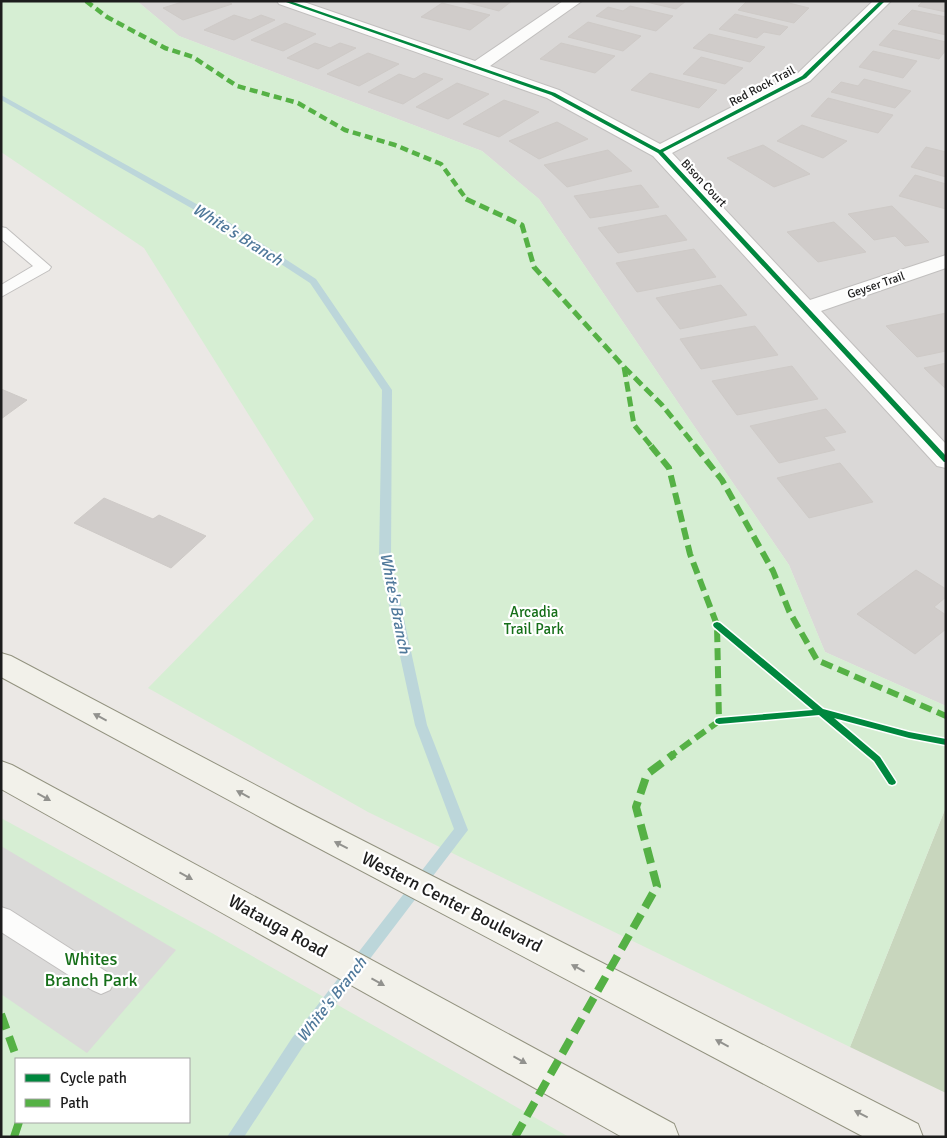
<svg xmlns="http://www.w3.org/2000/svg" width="947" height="1138" viewBox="0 0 947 1138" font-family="Signika,sans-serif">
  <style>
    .residential { fill: #dad8d7 }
    .forest { fill: #c8d6bd }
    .park { fill: #d6eed3; fill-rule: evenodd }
    .parking { fill: #dbdad9 }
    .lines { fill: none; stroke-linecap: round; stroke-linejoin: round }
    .stream { fill: #bcd6da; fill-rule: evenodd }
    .building { fill: #d0ccca; stroke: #cecac7 }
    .service-casing { stroke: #c1bfbe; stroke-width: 2 }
    .minor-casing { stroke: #c1bfbe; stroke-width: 2 }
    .secondary-casing { stroke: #92927f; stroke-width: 2 }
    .service { fill: #fcfcfb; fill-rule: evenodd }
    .minor { fill: #fcfcfb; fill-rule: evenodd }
    .secondary { fill: #f2f1ea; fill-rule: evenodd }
    .quiet-far3 { stroke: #55b145; stroke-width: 4.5; stroke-dasharray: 8 4.5; stroke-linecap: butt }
    .quiet-far2 { stroke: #55b145; stroke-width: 5; stroke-dasharray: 10 5; stroke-linecap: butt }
    .quiet-far1 { stroke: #55b145; stroke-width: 6; stroke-dasharray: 12 6; stroke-linecap: butt }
    .quiet { stroke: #55b145; stroke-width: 8; stroke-dasharray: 16 8; stroke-linecap: butt }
    .cycleway-casing { stroke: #fff; stroke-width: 3 }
    .cycleway { fill: #00873e; fill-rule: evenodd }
    .oneway { fill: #92928e }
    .labels { text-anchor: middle; stroke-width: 4.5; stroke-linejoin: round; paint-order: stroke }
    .far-street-label { font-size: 12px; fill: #1d1d1d; stroke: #fff }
    .park-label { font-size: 15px; fill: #166f19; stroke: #fff }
    .water-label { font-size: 16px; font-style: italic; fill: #50799b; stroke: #fff }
    .near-street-label { font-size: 18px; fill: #1d1d1d; stroke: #fff }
    .near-park-label { font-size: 18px; fill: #166f19; stroke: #fff }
  </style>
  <rect width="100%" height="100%" fill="#ebe8e5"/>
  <path class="residential" d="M137,1H946V706L825,652L789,565L539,199L482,151L179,36Z"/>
  <path class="forest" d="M946,807V1093L850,1047Z"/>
  <g class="park">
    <path d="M1,1H137L179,36L482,151L539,199L789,565L825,652L946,706V807L850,1047L368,812L148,688L314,519L144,248L1,152Z"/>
    <path d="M1,818L210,932L569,1137H1ZM16,1059H189V1122H16Z"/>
  </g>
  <path class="parking" d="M1,846L176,950L87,1053L1,994Z"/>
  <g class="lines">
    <path class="stream" d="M1,95L227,221L316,279L392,390L391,559L427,725L468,830L302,1048L244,1137H227L292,1038L454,829L415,725L379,559L382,390L310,283L221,225L1,100Z"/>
  </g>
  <g class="building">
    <path d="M185,1H227L232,4L183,20L163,8Z"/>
    <path d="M461,1H512L499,11Z"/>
    <path d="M642,1H686L676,9Z"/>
    <path d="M747,1H781L809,8L794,23L738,10Z"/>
    <path d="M923,1H946V12L918,6Z"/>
    <path d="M442,3L490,15L470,30L421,17Z"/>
    <path d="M630,6L673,16L656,31L596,16L608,7L623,11Z"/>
    <path d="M912,10L946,17V35L898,24Z"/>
    <path d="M735,14L788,27L780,35L764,32L757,38L719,29Z"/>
    <path d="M234,15L250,20L261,15L275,20L234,40L204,30Z"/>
    <path d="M588,22L641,36L623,51L568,37Z"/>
    <path d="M285,23L316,34L283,51L251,40Z"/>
    <path d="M893,30L946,42V50L939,59L879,45Z"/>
    <path d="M709,34L765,47L750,62L693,48Z"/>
    <path d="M315,43L330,48L340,43L356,48L318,69L287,58Z"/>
    <path d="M561,43L615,56L595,73L540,59Z"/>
    <path d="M873,51L917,61L903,78L859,67Z"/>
    <path d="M368,53L399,64L359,86L327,74Z"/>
    <path d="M701,57L743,68L725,84L683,74Z"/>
    <path d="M424,73L443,79L403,104L368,92L399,74L414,79Z"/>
    <path d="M650,73L717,90L699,108L631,90Z"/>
    <path d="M864,79L911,91L895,108L831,92L841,82L858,86Z"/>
    <path d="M457,83L489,94L448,119L416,107Z"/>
    <path d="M828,98L893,115L878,133L811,116Z"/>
    <path d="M504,100L539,112L499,137L463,124Z"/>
    <path d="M557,122L588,139L539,159L509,141Z"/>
    <path d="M802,125L847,141L823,158L777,141Z"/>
    <path d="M763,145L810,174L774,187L727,158Z"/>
    <path d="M926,147L946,152V177L911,167Z"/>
    <path d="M608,150L632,171L567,187L544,165Z"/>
    <path d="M915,175L946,184V209L899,196Z"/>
    <path d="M641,185L659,207L590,218L574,196Z"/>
    <path d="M892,206L929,242L905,246L895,236L874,240L848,214Z"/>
    <path d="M666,215L687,240L618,253L598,228Z"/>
    <path d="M834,222L866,252L818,262L787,232Z"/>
    <path d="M694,249L716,277L637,292L616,263Z"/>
    <path d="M721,285L747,315L680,329L656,298Z"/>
    <path d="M946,313V351L917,357L886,326Z"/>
    <path d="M755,326L778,355L701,369L680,339Z"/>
    <path d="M946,363V389L924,368Z"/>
    <path d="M792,366L818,399L737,415L712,381Z"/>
    <path d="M1,389L27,400L1,419Z"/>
    <path d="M826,409L846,432L824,437L835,450L779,463L750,426Z"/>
    <path d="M840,463L873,502L809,518L777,478Z"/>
    <path d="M104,498L153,519L159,515L206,536L171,568L74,523Z"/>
    <path d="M916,570L946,589V597L934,607L946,615V629L915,654L857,614Z"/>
  </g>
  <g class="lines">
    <g class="service-casing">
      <g id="service">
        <path d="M1,227L6,228L51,267L49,270L1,297V285L33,266L1,239Z"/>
        <path d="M1,907L10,910L110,974L114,982L110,990L101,994L92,990L1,932Z"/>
      </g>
    </g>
    <g class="minor-casing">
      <path id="minor" d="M277,1H301L475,61L563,1H582L490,66L559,90L660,144L798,73L873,1H891L810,81L672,153L810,300L946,255V268L821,311L946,444V468L937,466L653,156L547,98L279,4Z"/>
    </g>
    <g class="secondary-casing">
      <g id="secondary">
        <path d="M1,653L11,656L297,807L918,1124L923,1137H864L275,825L1,677Z"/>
        <path d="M1,761L12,765L674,1124L679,1137H622L1,789Z"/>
      </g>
    </g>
    <use href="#service" class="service"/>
    <use href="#minor" class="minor"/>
    <use href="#secondary" class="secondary"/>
    <path class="quiet-far3" d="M86,1L107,17L165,48L193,57L237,86L298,103L345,130L395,145L441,164L467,200"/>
    <g class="quiet-far2">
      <path d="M466,199L522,225L534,267L624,367L634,425L652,447"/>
      <path d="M624,367L662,405L696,447"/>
    </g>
    <g class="quiet-far1">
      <path d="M651,446L669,468L690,554L717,625L719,721L672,755"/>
      <path d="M695,446L722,480L773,571L789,611L817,660L946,716"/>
    </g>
    <g class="quiet">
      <path d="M1,1014L17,1059"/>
      <path d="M14,1137L19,1122"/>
      <path d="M515,1137L657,886L636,807L647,774L674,754"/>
    </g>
    <g class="cycleway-casing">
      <g id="cycleway">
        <path d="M283,1H290L555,93L660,150L802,76L880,1H885L806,78L663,152L946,456V462H944L658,153L551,95Z"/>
        <path d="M717,622L720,623L823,709L909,732L946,739V745L909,738L834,718L880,757L896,782L895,784L892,785L889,784L874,761L819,715L719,724L716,723L715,721L716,719L719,718L813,710L714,627L713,625L714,623Z"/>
      </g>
    </g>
    <use href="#cycleway" class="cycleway"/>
  </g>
  <defs><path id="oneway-solid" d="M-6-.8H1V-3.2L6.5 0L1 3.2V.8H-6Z" transform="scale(1.25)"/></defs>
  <g class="oneway">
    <use href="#oneway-solid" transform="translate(100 717) rotate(-152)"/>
    <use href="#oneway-solid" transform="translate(243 794) rotate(-152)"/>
    <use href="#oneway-solid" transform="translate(44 797) rotate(29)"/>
    <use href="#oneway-solid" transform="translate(341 845) rotate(-153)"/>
    <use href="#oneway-solid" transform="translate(186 876) rotate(29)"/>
    <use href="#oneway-solid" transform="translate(578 968) rotate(-152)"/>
    <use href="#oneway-solid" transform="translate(378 982) rotate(29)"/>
    <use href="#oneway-solid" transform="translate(722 1043) rotate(-152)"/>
    <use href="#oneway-solid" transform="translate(520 1060) rotate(29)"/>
    <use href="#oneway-solid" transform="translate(861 1114) rotate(-153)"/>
  </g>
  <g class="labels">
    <g class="far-street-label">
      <text transform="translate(762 86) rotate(-28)" y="4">Red Rock Trail</text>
      <text transform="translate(704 183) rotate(47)" y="4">Bison Court</text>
      <text transform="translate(876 285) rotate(-19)" y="4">Geyser Trail</text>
    </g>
    <g class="park-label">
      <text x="534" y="617">Arcadia<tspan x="534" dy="17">Trail Park</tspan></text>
    </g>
    <g class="water-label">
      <text transform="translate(238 234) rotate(32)" y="6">White's Branch</text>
      <text transform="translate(396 603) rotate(79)" y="6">White's Branch</text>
      <text transform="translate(331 999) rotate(-52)" y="6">White's Branch</text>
    </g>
    <g class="near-street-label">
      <text transform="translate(452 902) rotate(27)" y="6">Western Center Boulevard</text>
      <text transform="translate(278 926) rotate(29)" y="6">Watauga Road</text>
    </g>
    <g class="near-park-label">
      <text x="91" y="965">Whites<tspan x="91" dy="21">Branch Park</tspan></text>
    </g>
  </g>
  <rect width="947" height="1138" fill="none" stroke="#1d1d1d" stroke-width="5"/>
  <rect x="15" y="1058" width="175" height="65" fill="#ffffff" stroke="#a5a5a5"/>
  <rect x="25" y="1074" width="25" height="8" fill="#00873e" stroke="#a5a5a5"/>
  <text x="60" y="1083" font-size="15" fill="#1d1d1d">Cycle path</text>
  <rect x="25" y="1099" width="25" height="8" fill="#55b145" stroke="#a5a5a5"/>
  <text x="60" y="1108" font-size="15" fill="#1d1d1d">Path</text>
</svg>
